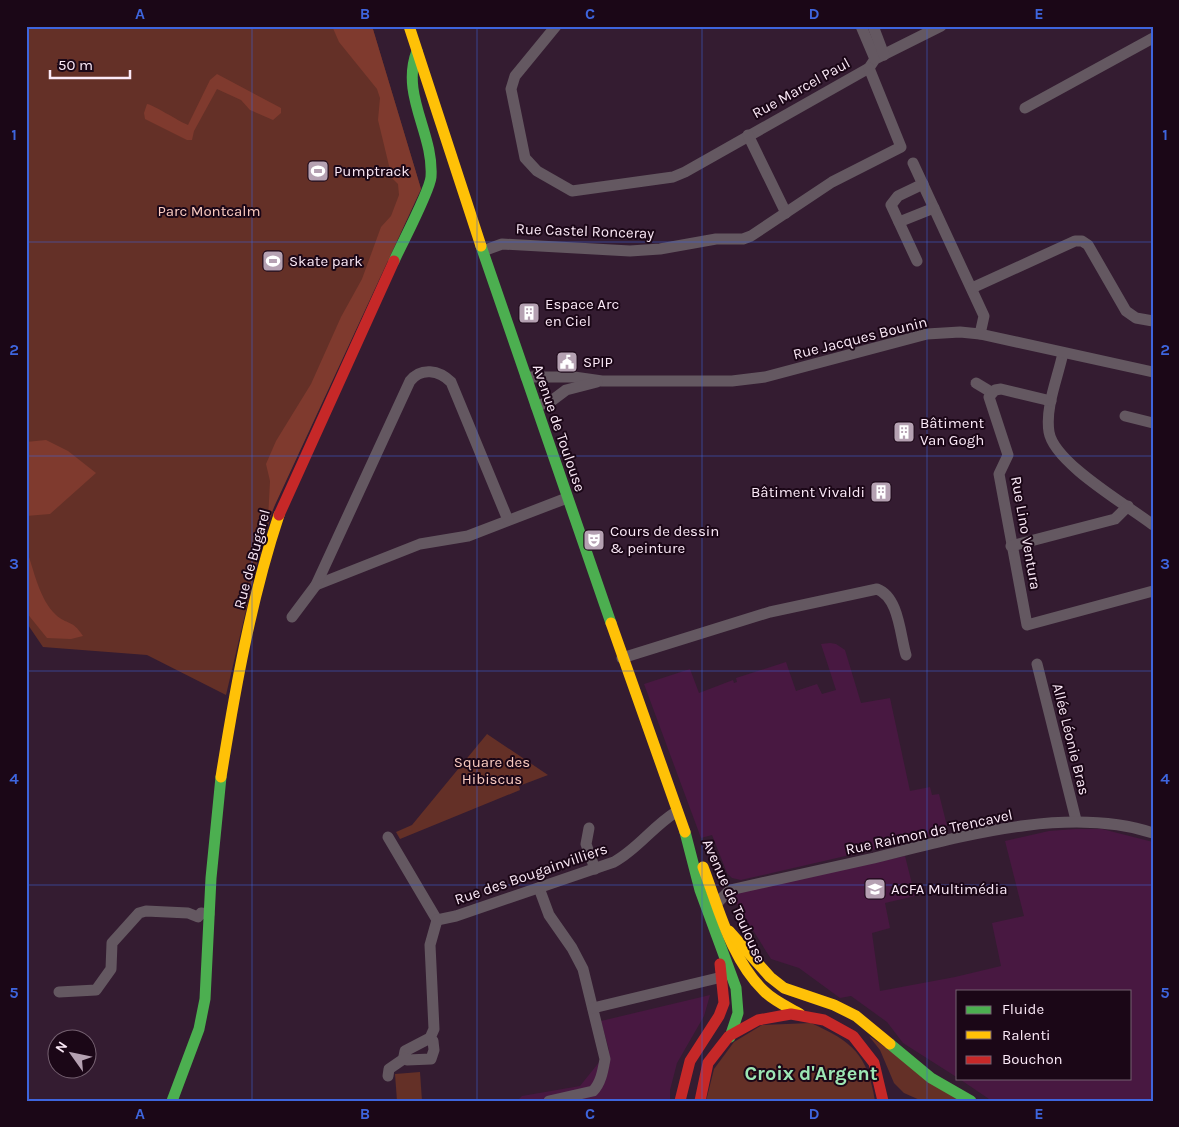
<svg xmlns="http://www.w3.org/2000/svg" width="1179" height="1127" viewBox="0 0 1179 1127" font-family="Karla,sans-serif">
  <style>
    .built { fill: #481841 }
    .green { fill: #643027 }
    .forest { fill: #7f3a2e }
    .lines { fill: none; stroke-linecap: round; stroke-linejoin: round }
    .street { stroke: #645861; stroke-width: 11 }
    .fast { stroke: #4caf50; stroke-width: 11 }
    .slow { stroke: #ffc107; stroke-width: 11 }
    .jam { stroke: #c62828; stroke-width: 11 }
    .grid { fill: none; stroke: #3e65dd; stroke-width: 1; stroke-opacity: 0.55 }
    .labels { text-anchor: middle; stroke-width: 4; stroke-linejoin: round; paint-order: stroke }
    .street-label { font-size: 15px; fill: #fbe9f7; stroke: #1b0717 }
    .poi-label { font-size: 15px; fill: #fbe9f7; stroke: #1b0717; text-anchor: start }
    .park-label { font-size: 15px; fill: #facbc0; stroke: #1b0717 }
    .district-label { font-size: 20px; font-weight: bold; fill: #9de6b4; stroke: #1b0717 }
    .neatline { fill: none; stroke: #3e65dd; stroke-width: 2 }
    .grid-label { font-size: 16px; text-anchor: middle; font-weight: bold; fill: #3e65dd }
  </style>
  <rect width="100%" height="100%" fill="#341c31"/>
  <g class="built">
    <path d="M830,643L836,644L845,650L861,703L890,698L910,791L930,787L932,795L939,794L947,826L939,828L941,834L741,880L732,878L727,873L712,835L701,838L644,684L690,669L699,693L733,680L734,683L737,682L736,678L786,662L796,691L817,684L822,694L836,690L821,644Z"/>
    <path d="M1075,829H1102L1153,842V1101H992L958,1078H1130V991H958V1078L903,1043L887,1022L851,996L840,998L799,968L771,959L734,900L736,893L905,856L915,896L885,903L890,928L872,933L880,991L955,977L1001,966L992,923L1024,916L1005,841L1049,831Z"/>
    <path d="M710,995L704,1016L677,1063L670,1090V1101H517L522,1096L580,1086L609,1050L601,1021Z"/>
  </g>
  <g class="green">
    <path d="M26,26H372L421,189L275,504L260,551L226,695L147,655L43,647L26,622Z"/>
    <path d="M487,734L548,775L519,786L520,790L400,839L396,832L412,825Z"/>
    <path d="M811,1023C853,1042 867,1054 875,1101H706L714,1069L734,1042L762,1025Z"/>
    <path d="M869,1036L963,1101H922L904,1093L894,1083L880,1050Z"/>
    <path d="M420,1072L422,1101H397L395,1074Z"/>
  </g>
  <g class="forest">
    <path d="M332,26H372L421,189L268,520L270,481L266,464L276,441L311,384L341,317L362,279L381,227L391,216L399,195L398,184L392,178L378,120L380,98L377,89L339,42Z"/>
    <path d="M217,74L281,108V113L273,120L250,110L241,100L217,89L194,131L192,140H187L145,119L144,113L147,104C154,105 178,121 188,125L210,80Z"/>
    <path d="M46,440L68,451L96,473L50,514L26,516V442Z"/>
    <path d="M26,548C34,570 39,599 56,615C67,625 72,619 83,636L71,639L47,638L26,612Z"/>
  </g>
  <g class="lines">
    <g class="street">
      <path d="M556,26L515,76L511,89L525,158L537,171L572,191L673,177L685,172L869,68L875,59L941,26"/>
      <path d="M861,26L875,59"/>
      <path d="M873,26L884,55"/>
      <path d="M1025,108L1153,38"/>
      <path d="M748,135L786,213"/>
      <path d="M913,163L984,316L980,334"/>
      <path d="M899,222L934,208"/>
      <path d="M483,251L502,244L630,251L660,249L716,239H743L751,236L832,182L901,147L869,68"/>
      <path d="M917,261L891,205L898,196L923,184"/>
      <path d="M972,288L1075,241H1082L1088,245L1126,311L1136,318L1153,321"/>
      <path d="M1063,353C1058,377 1045,407 1049,432C1054,463 1127,505 1153,525"/>
      <path d="M526,377H574L602,381H732L765,377L927,334L960,332L980,334L1153,372"/>
      <path d="M976,383L991,392"/>
      <path d="M1051,401L1001,389L995,390L989,397L1008,455L999,474L1027,625L1153,591"/>
      <path d="M536,406L550,402L566,390L597,382"/>
      <path d="M1125,416L1153,423"/>
      <path d="M1011,546L1115,519L1128,506"/>
      <path d="M316,585L420,544L468,536L567,498"/>
      <path d="M292,617L316,585L410,381C421,367 439,370 451,382L508,520"/>
      <path d="M622,658L770,612L877,589C899,597 900,635 906,655"/>
      <path d="M1037,664L1076,820"/>
      <path d="M589,828L586,844L595,869"/>
      <path d="M388,837L437,920"/>
      <path d="M539,888L549,915L572,948L583,969L605,1059C603,1070 601,1083 593,1091L549,1101"/>
      <path d="M718,902L730,890C778,879 826,869 874,858C959,837 1068,805 1153,833"/>
      <path d="M437,920L456,916L614,862C638,849 653,826 676,812"/>
      <path d="M59,992L96,990L111,969L112,943L139,913L146,911L188,913L198,917L201,913L209,914"/>
      <path d="M593,1008L722,977"/>
      <path d="M430,1038L433,1041L434,1050L431,1059L407,1060L404,1056L405,1051L430,1038L434,1029L430,945L437,920"/>
      <path d="M388,1076L389,1069L405,1058"/>
    </g>
    <g class="fast">
      <path d="M481,246L611,623"/>
      <path d="M394,261C401,245 430,191 431,177C434,133 400,95 417,51"/>
      <path d="M685,832L700,890L736,988L738,1013L730,1037"/>
      <path d="M890,1044L931,1078L971,1101"/>
      <path d="M172,1101L199,1029L205,999L211,878L221,777"/>
    </g>
    <g class="slow">
      <path d="M409,26L481,246"/>
      <path d="M611,623L685,832"/>
      <path d="M221,777C235,690 251,599 279,515"/>
      <path d="M703,867C719,909 731,959 764,991C774,1001 788,1007 800,1014"/>
      <path d="M729,931L770,977L784,988L834,1005L856,1016L890,1044"/>
    </g>
    <g class="jam">
      <path d="M279,515L394,261"/>
      <path d="M680,1101L690,1061L719,1016L724,1003L720,964"/>
      <path d="M700,1101L708,1063L729,1036L758,1020L791,1014L824,1020L853,1036L874,1063L883,1101"/>
    </g>
  </g>
  <path class="grid" d="M252,26V1101M477,26V1101M702,26V1101M927,26V1101M26,242H1153M26,456H1153M26,671H1153M26,885H1153"/>
  <defs>
    <g id="stadium-square" transform="scale(1.125)"><rect x="-9" y="-9" width="18" height="18" rx="4" fill="#b5a1b2" stroke="#1b0717"/><path d="M0-5a6.5 5 0 1 0 0 10a6.5 5 0 1 0 0-10ZM-3.5-1.8h7v3.6h-7Z" fill="#fff"/></g>
    <g id="building-square" transform="scale(1.125)"><rect x="-9" y="-9" width="18" height="18" rx="4" fill="#b5a1b2" stroke="#1b0717"/><path d="M-4-6H4V6H1V3H-1V6H-4ZM-2.5-4.3h1.7v1.8h-1.7ZM.8-4.3h1.7v1.8H.8ZM-2.5-1h1.7V.8h-1.7ZM.8-1h1.7V.8H.8Z" fill="#fff"/></g>
    <g id="civic-square" transform="scale(1.125)"><rect x="-9" y="-9" width="18" height="18" rx="4" fill="#b5a1b2" stroke="#1b0717"/><path d="M-.6-6.5H3V-4.5H.6V-3L4-1V1h2V6H-6V1h2V-1L-.6-3ZM-1.2 2.5V6h2.4V2.5Z" fill="#fff"/></g>
    <g id="theatre-square" transform="scale(1.125)"><rect x="-9" y="-9" width="18" height="18" rx="4" fill="#b5a1b2" stroke="#1b0717"/><path d="M-5-5.5Q0-4 5-5.5V0Q5 5 0 6Q-5 5-5 0ZM-3.3-2.5H-1v1.5H-3.3ZM1-2.5H3.3v1.5H1ZM-2.8 1Q0 5.5 2.8 1Z" fill="#fff"/></g>
    <g id="university-square" transform="scale(1.125)"><rect x="-9" y="-9" width="18" height="18" rx="4" fill="#b5a1b2" stroke="#1b0717"/><path d="M0-5L7-2L0 1L-7-2ZM-4 1L0 2.5L4 1V4Q0 6-4 4Z" fill="#fff"/></g>
  </defs>
  <g fill-rule="evenodd">
    <use href="#stadium-square" x="318" y="171"/>
    <use href="#stadium-square" x="273" y="261"/>
    <use href="#building-square" x="529" y="313"/>
    <use href="#civic-square" x="567" y="362"/>
    <use href="#building-square" x="904" y="432"/>
    <use href="#building-square" x="881" y="492"/>
    <use href="#theatre-square" x="594" y="540"/>
    <use href="#university-square" x="875" y="889"/>
  </g>
  <g class="labels">
    <g class="street-label">
      <text transform="translate(801 88) rotate(-29)" y="5">Rue Marcel Paul</text>
      <text transform="translate(585 231) rotate(2)" y="5">Rue Castel Ronceray</text>
      <text transform="translate(860 338) rotate(-14)" y="5">Rue Jacques Bounin</text>
      <text transform="translate(559 428) rotate(71)" y="5">Avenue de Toulouse</text>
      <text transform="translate(1026 533) rotate(80)" y="5">Rue Lino Ventura</text>
      <text transform="translate(252 559) rotate(-75)" y="5">Rue de Bugarel</text>
      <text transform="translate(1071 739) rotate(76)" y="5">Allée Léonie Bras</text>
      <text transform="translate(929 832) rotate(-12)" y="5">Rue Raimon de Trencavel</text>
      <text transform="translate(531 874) rotate(-19)" y="5">Rue des Bougainvilliers</text>
      <text transform="translate(734 901) rotate(66)" y="5">Avenue de Toulouse</text>
    </g>
    <g class="poi-label">
      <text x="334" y="176">Pumptrack</text>
      <text x="289" y="266">Skate park</text>
      <text x="545" y="309">Espace Arc<tspan x="545" dy="17">en Ciel</tspan></text>
      <text x="583" y="367">SPIP</text>
      <text x="920" y="428">Bâtiment<tspan x="920" dy="17">Van Gogh</tspan></text>
      <text x="865" y="497" text-anchor="end">Bâtiment Vivaldi</text>
      <text x="610" y="536">Cours de dessin<tspan x="610" dy="17">&amp; peinture</tspan></text>
      <text x="891" y="894">ACFA Multimédia</text>
    </g>
    <g class="park-label">
      <text x="209" y="216">Parc Montcalm</text>
      <text x="492" y="767">Square des<tspan x="492" dy="17">Hibiscus</tspan></text>
    </g>
    <g class="district-label">
      <text x="811" y="1080">Croix d'Argent</text>
    </g>
  </g>
  <rect width="1179" height="1127" fill="none" stroke="#1b0717" stroke-width="55"/>
  <rect x="956" y="990" width="175" height="90" fill="#1b0717" stroke="#756171"/>
  <rect x="966" y="1006" width="25" height="8" fill="#4caf50" stroke="#756171"/>
  <text x="1002" y="1014" font-size="15" fill="#fbe9f7">Fluide</text>
  <rect x="966" y="1031" width="25" height="8" fill="#ffc107" stroke="#756171"/>
  <text x="1002" y="1040" font-size="15" fill="#fbe9f7">Ralenti</text>
  <rect x="966" y="1056" width="25" height="8" fill="#c62828" stroke="#756171"/>
  <text x="1002" y="1064" font-size="15" fill="#fbe9f7">Bouchon</text>
  <g transform="translate(72 1054) rotate(303)"><circle r="24" fill="#1b0717" stroke="#756171"/>
  <path d="M0-4L9 19L0 12L-9 19Z" fill="#b5a1b2"/>
  <text y="-8" font-size="14" font-weight="bold" text-anchor="middle" fill="#fbe9f7">N</text>
  </g>
  <path d="M50 70v8h80v-8" fill="none" stroke="#fbe9f7" stroke-width="2.5"/>
  <text x="58" y="70" font-size="15" fill="#fbe9f7" stroke="#1b0717" stroke-width="4" paint-order="stroke">50 m</text>
  <rect x="28" y="28" width="1124" height="1072" class="neatline"/>
  <g class="grid-label">
    <text x="140" y="19">A</text>
    <text x="365" y="19">B</text>
    <text x="590" y="19">C</text>
    <text x="814" y="19">D</text>
    <text x="1039" y="19">E</text>
    <text x="14" y="140">1</text>
    <text x="1165" y="140">1</text>
    <text x="14" y="355">2</text>
    <text x="1165" y="355">2</text>
    <text x="14" y="569">3</text>
    <text x="1165" y="569">3</text>
    <text x="14" y="784">4</text>
    <text x="1165" y="784">4</text>
    <text x="14" y="998">5</text>
    <text x="1165" y="998">5</text>
    <text x="140" y="1119">A</text>
    <text x="365" y="1119">B</text>
    <text x="590" y="1119">C</text>
    <text x="814" y="1119">D</text>
    <text x="1039" y="1119">E</text>
  </g>
</svg>
